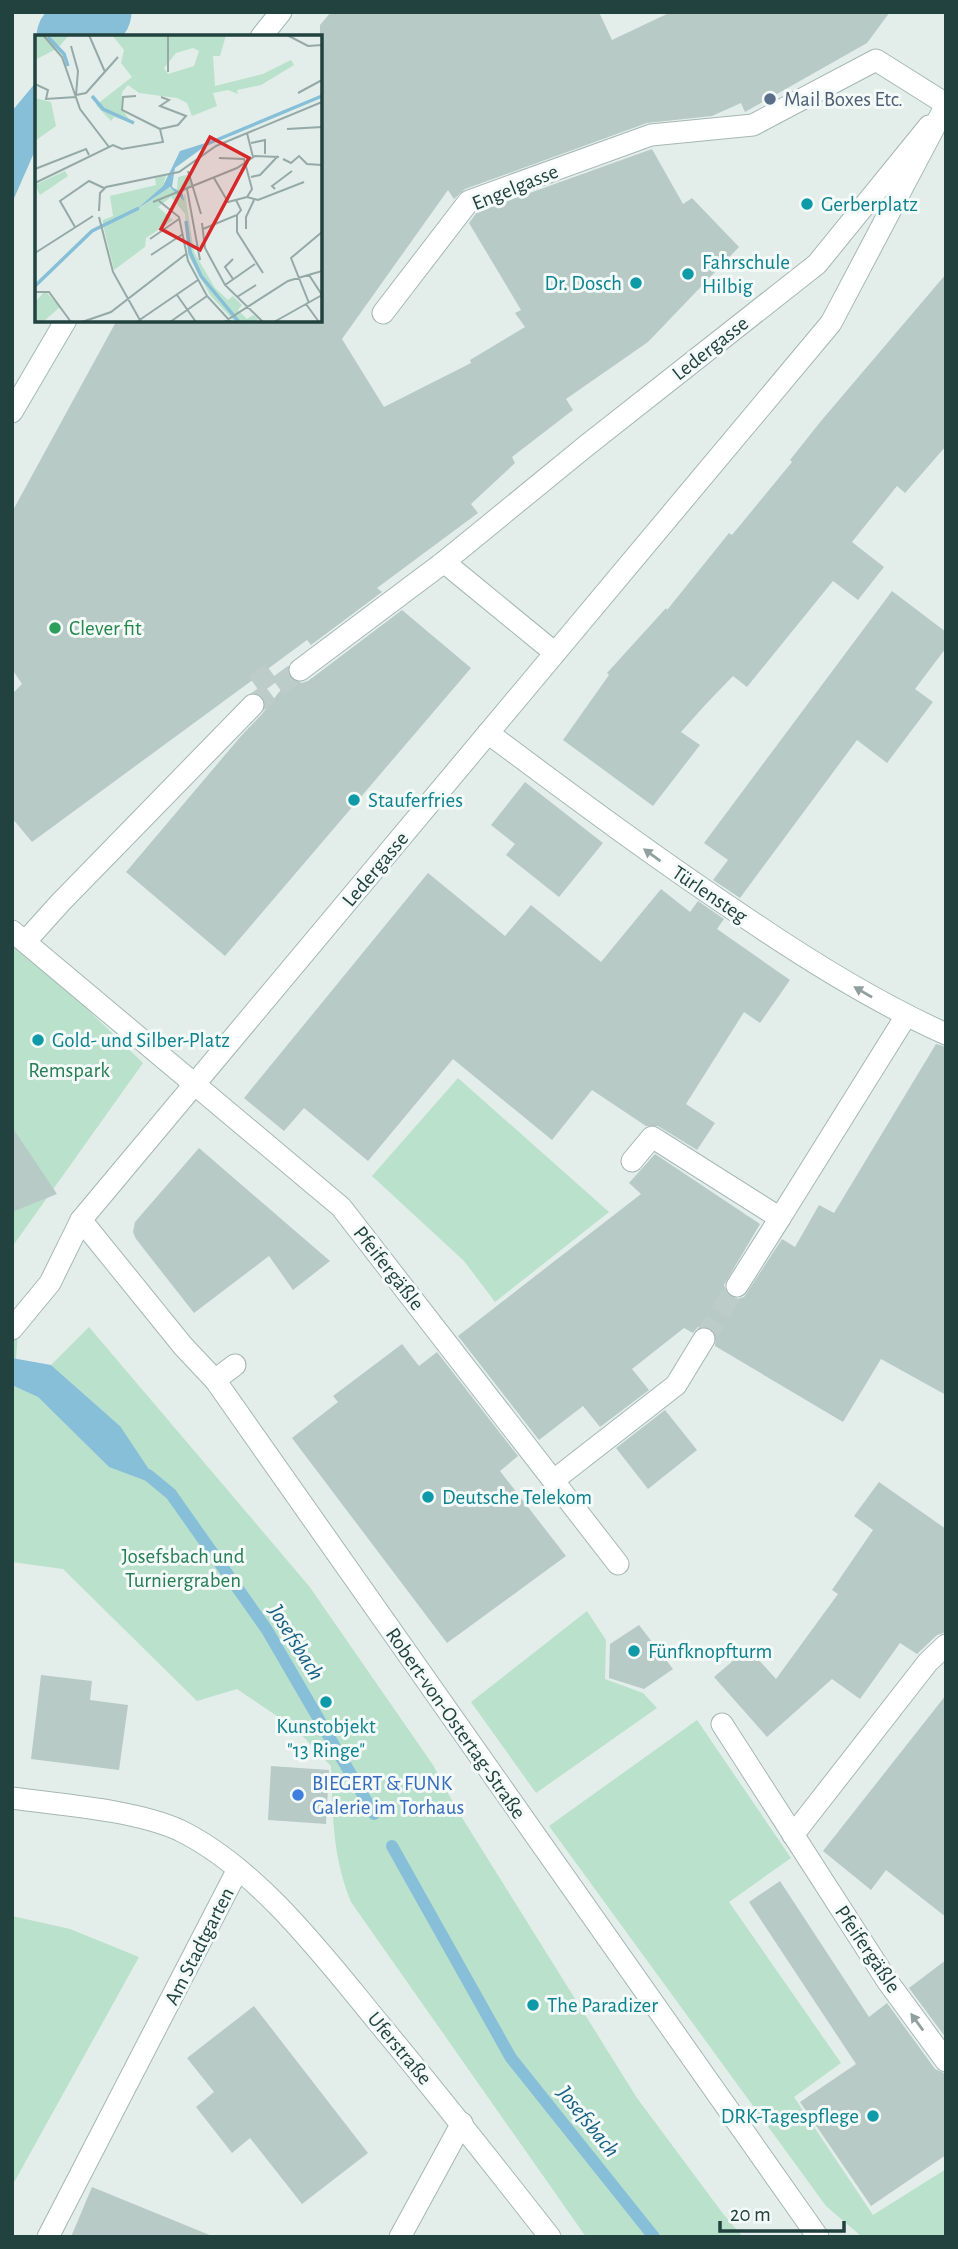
<svg xmlns="http://www.w3.org/2000/svg" width="958" height="2249" viewBox="0 0 958 2249" font-family="'Alegreya Sans',sans-serif">
  <style>
    .green { fill: #bae1cb }
    .water { fill: #87bfd8 }
    .lines { fill: none; stroke-linecap: round; stroke-linejoin: round }
    .stream { stroke: #87bfd8; stroke-width: 12 }
    .river { stroke: #87bfd8; stroke-width: 75 }
    .building { fill: #b8cac5 }
    .pedestrian-tunnel { stroke: #bcccc8; stroke-width: 21; stroke-dasharray: 21 10; stroke-linecap: butt }
    .service-casing { stroke: #a5b7b4; stroke-width: 23 }
    .pedestrian-casing { stroke: #a5b7b4; stroke-width: 23 }
    .minor-casing { stroke: #a5b7b4; stroke-width: 23 }
    .secondary-casing { stroke: #a0bbb6; stroke-width: 23 }
    .service { stroke: #fff; stroke-width: 21 }
    .pedestrian { stroke: #fff; stroke-width: 21 }
    .minor { stroke: #fff; stroke-width: 21 }
    .secondary { stroke: #fff; stroke-width: 21 }
    .oneway { fill: #90a09e }
    .service-dot { fill: #5c6f8a; stroke: #f4faf8; stroke-width: 2.5 }
    .culture-dot { fill: #0f9aa8; stroke: #f4faf8; stroke-width: 2.5 }
    .leisure-dot { fill: #2e9e5b; stroke: #f4faf8; stroke-width: 2.5 }
    .shop-dot { fill: #3f7fe0; stroke: #f4faf8; stroke-width: 2.5 }
    .labels { text-anchor: middle; stroke-width: 6; stroke-linejoin: round; paint-order: stroke }
    .service-label { font-size: 21px; fill: #4e5e75; stroke: #f4faf8; text-anchor: start }
    .street-label { font-size: 21px; fill: #21423e; stroke: #f4faf8 }
    .culture-label { font-size: 21px; fill: #0d838f; stroke: #f4faf8; text-anchor: start }
    .leisure-label { font-size: 21px; fill: #27864d; stroke: #f4faf8; text-anchor: start }
    .park-label { font-size: 21px; fill: #277d55; stroke: #f4faf8 }
    .shop-label { font-size: 21px; fill: #366cbe; stroke: #f4faf8; text-anchor: start }
    .water-label { font-size: 23px; font-style: italic; fill: #156084; stroke: #f4faf8 }
    .inset-river { fill: none; stroke: #87bfd8; stroke-width: 3.5 }
    .inset-road { fill: none; stroke: #95a9a6; stroke-width: 2 }
    .view { fill: #d62828; fill-opacity: 0.15; stroke: #d62828; stroke-width: 3.5 }
    .inset-edge { fill: none; stroke: #21423e; stroke-width: 3.5 }
  </style>
  <rect width="100%" height="100%" fill="#e3eeeb"/>
  <g class="green">
    <path d="M12,936L143,1063L12,1247Z"/>
    <path d="M458,1078L609,1212L495,1302L464,1261L372,1176Z"/>
    <path d="M12,1312L19,1320L14,1385L38,1397L109,1467L120,1426L51,1365L89,1327L309,1586L433,1765L456,1808L637,2098L724,2215L743,2237H586L351,1902C332,1855 333,1815 331,1766L296,1729L237,1689L197,1701L63,1569L12,1562Z"/>
    <path d="M587,1611L606,1640L605,1679L643,1693L657,1708L536,1793L471,1702Z"/>
    <path d="M697,1720L791,1858L729,1902L841,2063L794,2097L873,2215L946,2169V2237L861,2236L826,2206L549,1826Z"/>
    <path d="M12,1916L70,1929L139,1957L12,2186Z"/>
  </g>
  <g class="water">
    <path d="M37,81V146L12,203V111Z"/>
    <path d="M12,1358L51,1365L120,1426L160,1486L109,1467L38,1397L12,1385Z"/>
  </g>
  <g class="lines">
    <g class="stream">
      <path d="M148,1475L171,1494L267,1630L374,1814"/>
      <path d="M392,1846L511,2058L654,2237"/>
    </g>
    <path class="river" d="M74,37L94,12"/>
  </g>
  <g class="building">
    <path d="M331,12H599L612,40L671,12H890L867,43L745,112L741,103L712,116L647,123L465,189L454,199L448,190L342,339L384,407L471,363L470,360L525,327L515,313L521,310L469,223L477,212L652,149L683,204L692,198L739,247L648,342L566,399L573,410L512,457L515,463L471,504L478,513L377,588L382,592L311,645L307,640L32,842L12,818V694L22,684L12,669V512L117,320H320V25Z"/>
    <path d="M946,274V446L905,493L897,486L852,542L884,567L858,600L833,581L747,687L733,676L706,704L681,732L700,745L653,806L563,740L609,675L607,673L666,608L667,610L729,533L732,535L792,462L790,460L821,421Z"/>
    <path d="M892,591L946,632V648L915,689L933,702L887,763L857,740L740,898L713,880L728,860L704,843Z"/>
    <path d="M402,610L471,668L225,956L126,872L241,736L262,714L290,678L301,683L308,681Z"/>
    <path d="M525,782L603,843L559,897L506,855L515,844L491,825Z"/>
    <path d="M428,873L505,936L531,905L601,962L661,889L690,912L698,901L724,919L717,929L790,980L760,1023L744,1012L686,1104L715,1123L697,1150L658,1126H646L592,1090L552,1140L453,1059L368,1161L304,1108L284,1131L244,1098Z"/>
    <path d="M936,1044L946,1047V1395L881,1359L843,1422L715,1346L716,1333L710,1328L698,1327L693,1333L684,1328L632,1369L649,1390L600,1427L583,1406L539,1440L458,1336L641,1194L629,1183L655,1154L760,1224L724,1285L729,1297L737,1299L744,1297L782,1239L795,1247L819,1205L834,1213Z"/>
    <path d="M12,1127L57,1194L12,1212Z"/>
    <path d="M199,1148L330,1261L293,1290L269,1256L194,1313L136,1239L133,1232L135,1222Z"/>
    <path d="M402,1344L419,1366L437,1352L518,1456L500,1471L566,1556L447,1643L292,1438L338,1402L333,1396Z"/>
    <path d="M665,1410L697,1450L648,1489L616,1448Z"/>
    <path d="M879,1482L946,1529V1632L937,1635L917,1654L900,1643L860,1699L832,1679L767,1737L714,1677L748,1648L776,1679L838,1594L832,1590L873,1530L854,1516Z"/>
    <path d="M639,1625L673,1669L644,1689L609,1678L610,1644Z"/>
    <path d="M41,1675L92,1681L90,1700L128,1705L119,1770L31,1759Z"/>
    <path d="M946,1695V1917L886,1870L871,1890L823,1851Z"/>
    <path d="M271,1766L329,1770L326,1824L268,1820Z"/>
    <path d="M780,1881L869,2017L887,2003L935,2069L946,2074V2155L871,2206L800,2102L856,2064L749,1902Z"/>
    <path d="M946,1960V2038L909,1988Z"/>
    <path d="M254,2006L368,2153L302,2204L250,2138L232,2153L196,2107L214,2092L187,2058Z"/>
    <path d="M92,2187L212,2236L211,2237H71Z"/>
  </g>
  <g class="lines">
    <g class="pedestrian-tunnel">
      <path d="M257,670L272,691"/>
      <path d="M253,705L300,670"/>
      <path d="M704,1339L737,1286"/>
    </g>
    <g class="service-casing">
      <g id="service">
        <path d="M632,1161L652,1137L780,1218L906,1016"/>
        <path d="M215,1380L235,1365"/>
      </g>
    </g>
    <g class="pedestrian-casing">
      <g id="pedestrian">
        <path d="M444,562L555,653"/>
        <path d="M300,670L444,562L586,446L817,264L929,126"/>
        <path d="M25,942L60,903L253,705"/>
        <path d="M737,1286L780,1218"/>
        <path d="M554,1480L676,1385L704,1339"/>
      </g>
    </g>
    <g class="minor-casing">
      <g id="minor">
        <path d="M383,313L469,201L651,135L753,125L876,60L946,104"/>
        <path d="M488,733C575,798 661,862 752,922C814,964 877,1003 946,1034"/>
        <path d="M12,931L341,1207L618,1564"/>
        <path d="M81,1220L183,1346L215,1380L818,2237"/>
        <path d="M12,1329L50,1283L81,1220L831,323L946,105"/>
        <path d="M722,1724L888,1982L946,2061"/>
        <path d="M12,1798C63,1805 134,1810 179,1830C256,1867 323,1955 377,2021C436,2092 493,2164 550,2237"/>
        <path d="M793,1835L928,1662L946,1645"/>
        <path d="M48,2237L238,1869"/>
        <path d="M400,2237L462,2123"/>
      </g>
    </g>
    <g class="secondary-casing">
      <g id="secondary">
        <path d="M261,37L281,12"/>
        <path d="M12,412L66,320"/>
      </g>
    </g>
    <use href="#service" class="service"/>
    <use href="#pedestrian" class="pedestrian"/>
    <use href="#minor" class="minor"/>
    <use href="#secondary" class="secondary"/>
  </g>
  <defs><path id="oneway-solid" d="M-6-.8H1V-3.2L6.5 0L1 3.2V.8H-6Z" transform="scale(1.75)"/></defs>
  <g class="oneway">
    <use href="#oneway-solid" transform="translate(652 855) rotate(-144)"/>
    <use href="#oneway-solid" transform="translate(863 992) rotate(-150)"/>
    <use href="#oneway-solid" transform="translate(917 2022) rotate(-126)"/>
  </g>
  <circle class="service-dot" cx="770" cy="99" r="7"/>
  <g class="culture-dot">
    <circle cx="807" cy="204" r="7"/>
    <circle cx="688" cy="274" r="7"/>
    <circle cx="636" cy="283" r="7"/>
    <circle cx="354" cy="800" r="7"/>
    <circle cx="38" cy="1040" r="7"/>
    <circle cx="428" cy="1497" r="7"/>
    <circle cx="634" cy="1651" r="7"/>
    <circle cx="326" cy="1702" r="7"/>
    <circle cx="533" cy="2005" r="7"/>
    <circle cx="873" cy="2116" r="7"/>
  </g>
  <circle class="leisure-dot" cx="55" cy="628" r="7"/>
  <circle class="shop-dot" cx="298" cy="1795" r="7"/>
  <g class="labels">
    <g class="service-label">
      <text x="784" y="106">Mail Boxes Etc.</text>
    </g>
    <g class="street-label">
      <text transform="translate(515 187) rotate(-22)" y="7">Engelgasse</text>
      <text transform="translate(710 348) rotate(-38)" y="7">Ledergasse</text>
      <text transform="translate(375 869) rotate(-50)" y="7">Ledergasse</text>
      <text transform="translate(710 894) rotate(34)" y="7">Türlensteg</text>
      <text transform="translate(389 1268) rotate(52)" y="7">Pfeifergäßle</text>
      <text transform="translate(456 1723) rotate(55)" y="7">Robert-von-Ostertag-Straße</text>
      <text transform="translate(199 1946) rotate(-63)" y="7">Am Stadtgarten</text>
      <text transform="translate(868 1949) rotate(56)" y="7">Pfeifergäßle</text>
      <text transform="translate(400 2048) rotate(50)" y="7">Uferstraße</text>
    </g>
    <g class="culture-label">
      <text x="821" y="211">Gerberplatz</text>
      <text x="702" y="269">Fahrschule<tspan x="702" dy="24">Hilbig</tspan></text>
      <text x="622" y="290" text-anchor="end">Dr. Dosch</text>
      <text x="368" y="807">Stauferfries</text>
      <text x="52" y="1047">Gold- und Silber-Platz</text>
      <text x="442" y="1504">Deutsche Telekom</text>
      <text x="648" y="1658">Fünfknopfturm</text>
      <text x="326" y="1733" text-anchor="middle">Kunstobjekt<tspan x="326" dy="24">"13 Ringe"</tspan></text>
      <text x="547" y="2012">The Paradizer</text>
      <text x="859" y="2123" text-anchor="end">DRK-Tagespflege</text>
    </g>
    <g class="leisure-label">
      <text x="69" y="635">Clever fit</text>
    </g>
    <g class="park-label">
      <text x="69" y="1077">Remspark</text>
      <text x="183" y="1563">Josefsbach und<tspan x="183" dy="24">Turniergraben</tspan></text>
    </g>
    <g class="shop-label">
      <text x="312" y="1790">BIEGERT &amp; FUNK<tspan x="312" dy="24">Galerie im Torhaus</tspan></text>
    </g>
    <g class="water-label">
      <text transform="translate(297 1642) rotate(58)" y="8">Josefsbach</text>
      <text transform="translate(589 2121) rotate(51)" y="8">Josefsbach</text>
    </g>
  </g>
  <g transform="translate(35 35)">
    <rect width="287" height="287" fill="#e3eeeb"/>
    <path d="M0,0H34L23,13L0,25ZM77,0H191L185,21H178L180,51L228,39L256,25L259,30L226,50L202,55L203,59L193,55L178,58L182,71L157,81L152,68L142,63L104,58L93,50L87,57L86,73L97,88L79,82L76,86L61,70L97,42L86,28L89,15ZM158,13L164,16L159,31L133,39L129,33L141,18ZM0,63L16,67L21,91L0,106ZM30,136L33,141L5,160L0,150ZM155,139L158,149L146,159L148,164L150,158L159,217L180,253L193,265L198,261L207,270L203,275L212,284L218,280L223,284L219,287H200L175,260L153,220L150,179L136,162L123,172L138,185L111,203L110,212L79,235L68,190V185L78,181L75,161L121,150L120,143L131,141L128,151L102,175L133,153L142,154L143,142ZM10,256L25,272L8,287H0V267Z" fill="#bae1cb" fill-rule="evenodd"/>
    <path d="M177,106L140,133L137,152L148,159L149,166L135,152L101,175L128,151L145,116Z" fill="#87bfd8"/>
    <path class="inset-river" d="M13,2L29,19L33,31M57,61L68,74L99,88M172,109L287,61M151,186L155,217L166,241L204,287M0,251L57,196L104,173"/>
    <path class="inset-road" d="M8,0L27,22L45,74L74,112M54,0L70,37M252,0L273,11L287,10M36,11L43,36L41,60L51,58L83,22M133,37V0M0,49L13,55L11,64L41,62M263,58L287,45M101,61L88,62L87,75L125,94M125,94L143,90L151,81L125,71L134,65L126,62M252,94L287,92M212,98L218,122M216,108L230,105V119M184,123L209,124L217,154L212,162M248,124L256,128L264,121L272,129L287,130M0,134L51,114L54,120M153,136L166,179M216,142L225,140L243,121M179,143L193,167L212,162M0,148L78,110L87,114L128,107L125,94M152,154L165,225M240,154L237,151L257,136M212,162L223,165L269,147M124,166L144,182L153,226L172,261L196,287M118,167L202,133L220,121L244,122M64,176L65,158L71,152L144,137L181,111L287,67M202,180V197L228,238M64,182L78,237L106,287M167,188L170,213L190,250L228,287M40,192L25,166L54,146L69,153M168,194L202,180L206,175L201,165M211,194V182L219,165M115,204L144,184M0,218L58,181M116,220L148,199M198,224L190,232L198,244M190,250L220,229M0,257H14L36,287M142,260L161,287M202,262L221,250M274,268L256,223L287,197M271,269L284,287M103,286L163,245M47,287L76,277L151,219M135,287L172,261M189,287L253,246L287,236M239,287L287,260L274,240"/>
    <path class="view" d="M175,102L214,123L165,215L126,194Z"/>
    <rect width="287" height="287" class="inset-edge"/>
  </g>
  <rect width="958" height="2249" fill="none" stroke="#21423e" stroke-width="28"/>
  <path d="M720 2221v10h124v-10" fill="none" stroke="#21423e" stroke-width="3.5"/>
  <text x="730" y="2221" font-size="21" fill="#21423e" stroke="#f4faf8" stroke-width="5" paint-order="stroke">20 m</text>
</svg>
